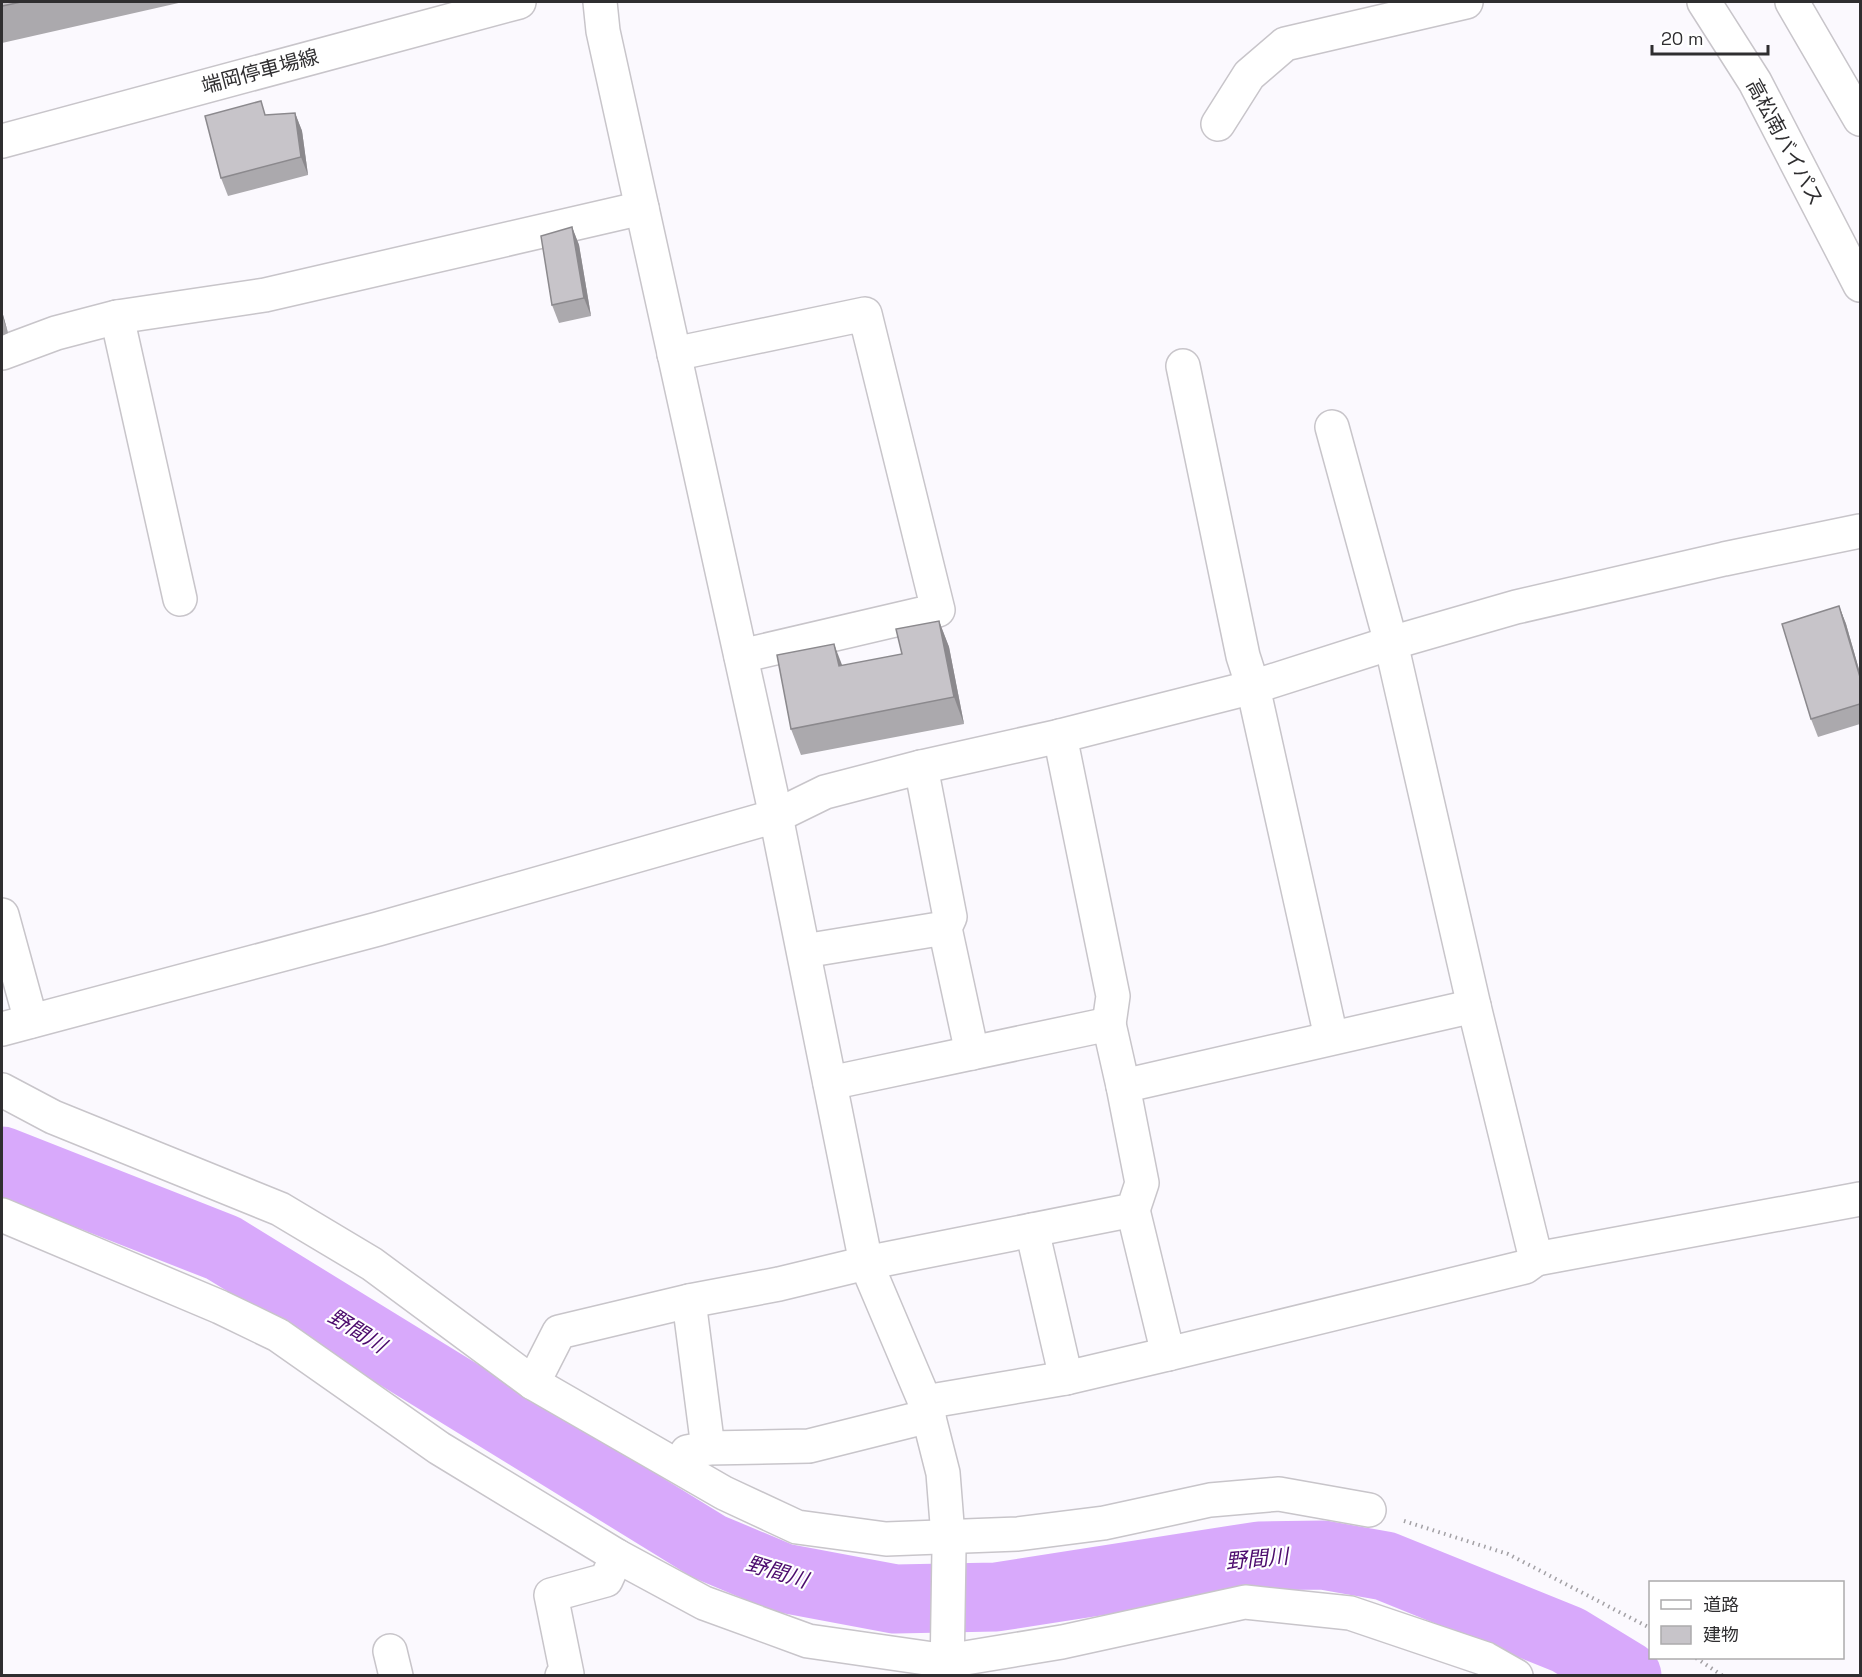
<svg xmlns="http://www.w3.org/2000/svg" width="1862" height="1677" viewBox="0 0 1862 1677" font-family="'Space Grotesk','Noto Sans JP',sans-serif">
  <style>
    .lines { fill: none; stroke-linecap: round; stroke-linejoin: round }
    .river { stroke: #d8a9fb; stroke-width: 69 }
    .minor-casing { stroke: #c8c5ca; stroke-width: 36 }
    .major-casing { stroke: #c8c5ca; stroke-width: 36 }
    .highway-casing { stroke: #c8c5ca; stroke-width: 36 }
    .path { stroke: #a3a1a5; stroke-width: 4; stroke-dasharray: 1.5 4.5; stroke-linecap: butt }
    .minor { stroke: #fff; stroke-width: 33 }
    .major { stroke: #fff; stroke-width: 33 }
    .highway { stroke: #fff; stroke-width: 33 }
    .wall { fill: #aba9ad }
    .shaded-wall { fill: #8b898d }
    .building { fill: #c7c4c9; stroke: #8b898d; stroke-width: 1.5 }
    .labels { text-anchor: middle; stroke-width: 4.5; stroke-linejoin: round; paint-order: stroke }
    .street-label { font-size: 20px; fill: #2f2e30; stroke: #fff }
    .water-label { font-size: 21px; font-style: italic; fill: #4c0b6d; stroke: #fff }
  </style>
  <rect width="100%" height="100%" fill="#fbf9fe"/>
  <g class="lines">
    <path class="river" d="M2,1161L223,1248L709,1547L783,1578L895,1599L996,1597L1259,1556L1323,1555L1385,1566L1568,1640L1627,1676"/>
    <g class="minor-casing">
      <g id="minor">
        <path d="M600,2L603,31L776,816L866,1263L925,1402L943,1473L949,1549L947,1676"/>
        <path d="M1218,124L1249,75L1285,44L1466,2"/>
        <path d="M117,317L180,599"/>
        <path d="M2,353L56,333L117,317L265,295L642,208"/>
        <path d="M674,354L865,314L938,610L741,656"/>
        <path d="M1183,366L1243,656L1253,687L1331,1037"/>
        <path d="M1332,427L1391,643L1474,1006"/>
        <path d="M1060,736L1113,996L1109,1024"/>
        <path d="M921,767L950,917L945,928L972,1053"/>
        <path d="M2,915L31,1021"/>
        <path d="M804,951L945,928"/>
        <path d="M2,1029L378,929L776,816L825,792L921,767L1060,736L1253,687L1391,643L1516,607L1724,559L1860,531"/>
        <path d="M830,1083L1109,1024L1123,1086"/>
        <path d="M2,1090L53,1117L280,1209L372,1264L533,1383L724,1493L797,1527L886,1539L1018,1534L1104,1523L1210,1500L1279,1494L1369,1510"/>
        <path d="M1133,1210L1168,1354L1525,1267L1536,1259"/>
        <path d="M2,1215L220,1307L278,1335L439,1448L617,1556L704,1603L808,1641L947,1661L1062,1642L1245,1602L1350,1613L1486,1659L1516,1676"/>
        <path d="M1032,1230L1066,1378L1168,1354"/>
        <path d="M533,1383L559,1332L689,1301L779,1284L866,1263L1133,1210L1142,1183L1123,1086L1474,1006L1536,1259L1860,1199"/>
        <path d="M925,1402L1066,1378"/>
        <path d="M708,1448L809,1446L929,1416"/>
        <path d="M687,1452L708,1448L689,1301"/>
        <path d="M390,1651L396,1676"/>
        <path d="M562,1676L567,1674L551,1595L606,1580L617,1556"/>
      </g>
    </g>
    <g class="major-casing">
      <path id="major" d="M2,141L519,2"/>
    </g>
    <g class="highway-casing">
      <g id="highway">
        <path d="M1704,2L1755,82L1860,285"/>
        <path d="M1792,2L1860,119"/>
      </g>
    </g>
    <g class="path">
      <path d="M1404,1521L1508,1554L1650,1628"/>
      <path d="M1696,1658L1723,1676"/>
    </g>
    <use href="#minor" class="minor"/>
    <use href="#major" class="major"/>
    <use href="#highway" class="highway"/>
  </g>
  <g class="wall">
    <path d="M2,2H183L2,43Z"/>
    <path d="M295,113L302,131L308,175L228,196L221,178Z"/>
    <path d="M572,227L579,245L591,316L559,323L552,305Z"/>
    <path d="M2,311L8,333L2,336Z"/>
    <path d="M1839,606L1846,624L1860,673V724L1818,737L1811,719Z"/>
    <path d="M939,621L949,647L964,724L801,755L791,729L842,666L902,654Z"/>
  </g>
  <g class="shaded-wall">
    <path d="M295,113L302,131L308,175L301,157Z"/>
    <path d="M572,227L579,245L591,316L584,298Z"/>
    <path d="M2,311L8,333L2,315Z"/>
    <path d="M1839,606L1846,624L1860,673V677Z"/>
    <path d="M939,621L949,647L964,724L954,697Z"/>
    <path d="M834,644L844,670L839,666Z"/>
  </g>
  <g class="building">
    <path d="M2,2H21L2,6Z"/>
    <path d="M261,101L265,115L295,113L301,157L221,178L205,116Z"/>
    <path d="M572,227L584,298L552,305L541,236Z"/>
    <path d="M1839,606L1860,677V704L1811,719L1782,624Z"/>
    <path d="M939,621L954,697L791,729L777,655L834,644L839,666L902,654L896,629Z"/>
  </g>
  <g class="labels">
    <g class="street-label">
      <text transform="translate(260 71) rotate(-15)" y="7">端岡停車場線</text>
      <text transform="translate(1785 142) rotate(62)" y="7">高松南バイパス</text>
    </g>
    <g class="water-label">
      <text transform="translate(357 1331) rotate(32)" y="7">野間川</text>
      <text transform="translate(1257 1559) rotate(-5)" y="7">野間川</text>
      <text transform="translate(777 1572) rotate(17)" y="7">野間川</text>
    </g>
  </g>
  <rect width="1862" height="1677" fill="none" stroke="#2f2e30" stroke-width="6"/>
  <rect x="1649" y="1581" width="195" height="78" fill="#ffffff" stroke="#acabac" stroke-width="1.5"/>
  <rect x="1661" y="1600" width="30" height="9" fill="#ffffff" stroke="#acabac" stroke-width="1.5"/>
  <text x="1703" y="1611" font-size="18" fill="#2f2e30">道路</text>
  <rect x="1661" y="1626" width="30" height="18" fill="#c7c4c9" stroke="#acabac" stroke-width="1.5"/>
  <text x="1703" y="1641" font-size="18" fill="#2f2e30">建物</text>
  <path d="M1652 45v9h116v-9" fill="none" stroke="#2f2e30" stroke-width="3"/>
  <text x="1661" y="45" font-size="18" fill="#2f2e30" stroke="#ffffff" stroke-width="4.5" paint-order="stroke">20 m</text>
</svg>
